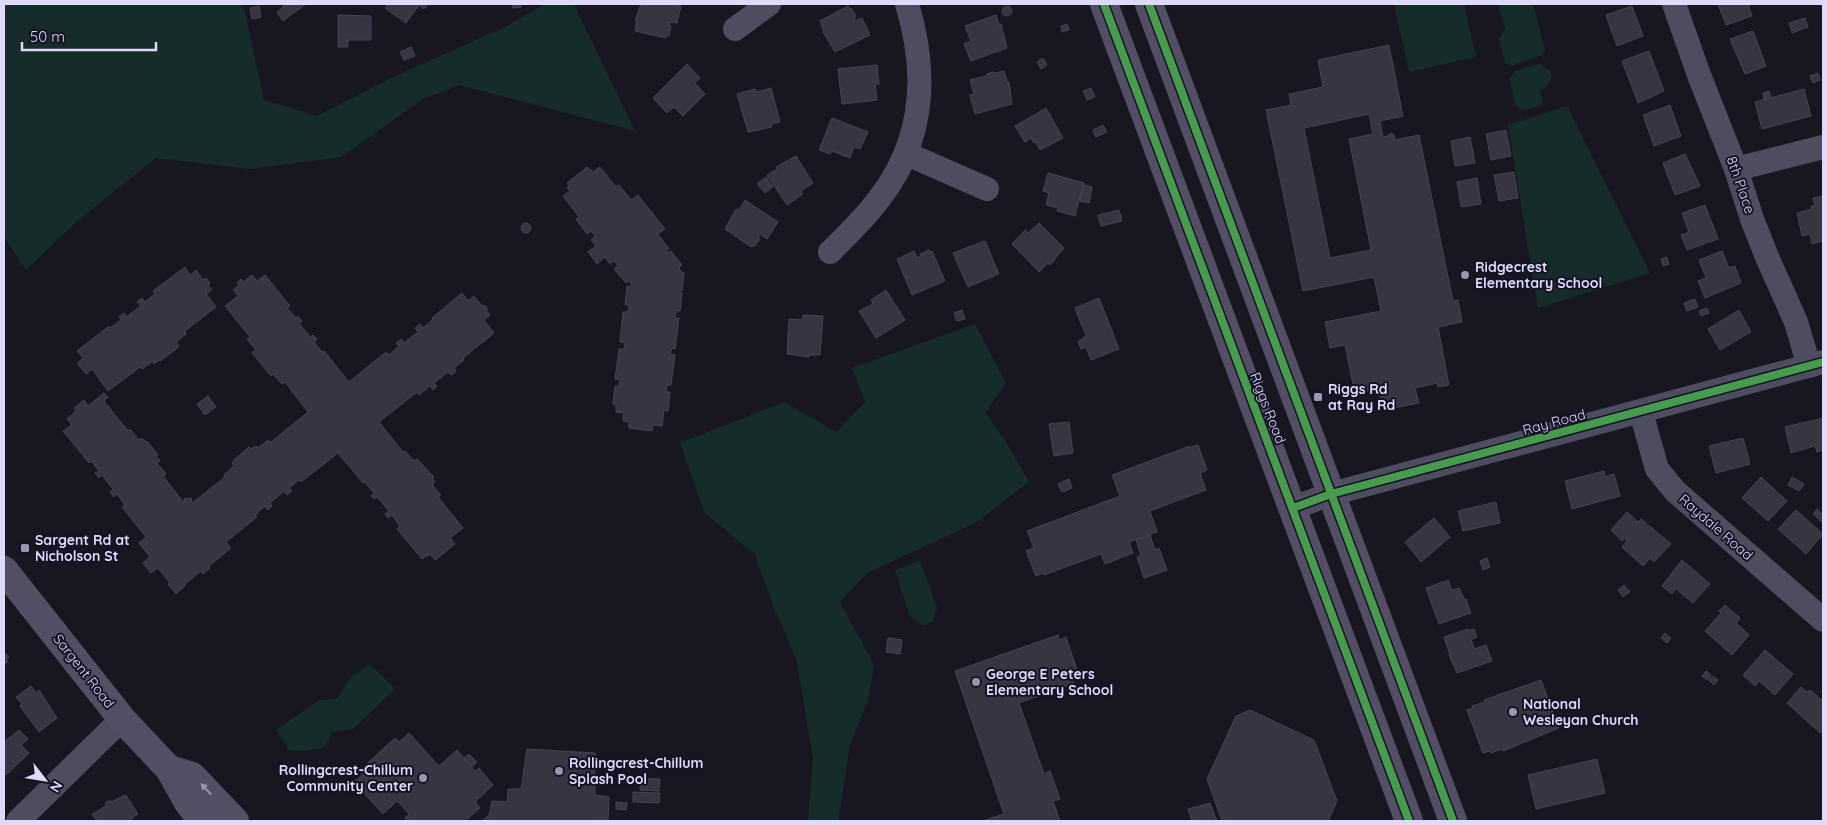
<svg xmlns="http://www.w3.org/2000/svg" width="1827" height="825" viewBox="0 0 1827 825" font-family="Quicksand,sans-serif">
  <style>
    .green { fill: #162c2b }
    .building { fill: #373542; stroke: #454354; fill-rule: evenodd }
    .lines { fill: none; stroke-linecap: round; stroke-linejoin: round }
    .minor { stroke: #4e4d60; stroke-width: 24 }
    .major { stroke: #544e64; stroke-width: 28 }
    .cycleway-casing { stroke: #151325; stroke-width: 11 }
    .cycleway { stroke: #469c4c; stroke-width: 8 }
    .oneway { fill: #9994af }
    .poi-dot { fill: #9996ae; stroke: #151325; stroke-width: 2 }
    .labels { text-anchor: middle; stroke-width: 4; stroke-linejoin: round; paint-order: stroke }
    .street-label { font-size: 14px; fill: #dedbfa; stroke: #151325 }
    .poi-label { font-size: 14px; font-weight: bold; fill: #dedbfa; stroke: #151325; text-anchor: start }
  </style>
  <rect width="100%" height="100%" fill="#181721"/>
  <g class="green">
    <path d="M4,4H243L264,100L317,116L391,78L503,28L545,4H574L635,131L459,85L423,99L341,157L251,169L156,158L76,222L26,270L4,237Z"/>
    <path d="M1394,4H1464L1476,57L1409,72Z"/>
    <path d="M1498,4H1533L1545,50L1542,55L1511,66L1505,63L1499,39L1505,29Z"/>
    <path d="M1539,64L1550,71L1552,77L1546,88L1540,90L1543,100L1540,106L1523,110L1516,106L1509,79L1515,71Z"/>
    <path d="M1567,106L1650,273L1538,308L1508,125Z"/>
    <path d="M975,324L1006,383L985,413L1006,442L1029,482L975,523L867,573L840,602L874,665L868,700L850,745L838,821H808L813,758L797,661L774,608L755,555L704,512L680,443L784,402L836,432L865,402L852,368Z"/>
    <path d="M920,561L937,608L933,621L922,626L910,616L895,570Z"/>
    <path d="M370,664L395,689L353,729L332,732L325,747L304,751L289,750L276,730L318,701L338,698L350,678Z"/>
  </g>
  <g class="building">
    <path d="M282,4H306L283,21L277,12L284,6Z"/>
    <path d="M388,4H428L424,9L419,5L406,23L385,8Z"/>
    <path d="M512,4H521V7L513,8Z"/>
    <path d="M641,4H673L681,6L677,23L670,22L669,26H671L669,36L667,35L666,38L635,31L637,20H635Z"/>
    <path d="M1718,4H1748L1752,16L1726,25Z"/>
    <circle cx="1007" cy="11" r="5"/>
    <path d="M259,6L261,17L252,19L250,8Z"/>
    <path d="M848,6L850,9L851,8L856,16L854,17L855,21L862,18L870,35L835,52L823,32L824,31L820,21Z"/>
    <path d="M1632,6L1643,36L1617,46L1606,15Z"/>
    <path d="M338,15L371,16V40H348V47H338Z"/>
    <path d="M996,15L999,25L1001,24L1007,48L971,61L964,44L971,41L965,26Z"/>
    <path d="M1805,18L1808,27L1792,33L1789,23Z"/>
    <path d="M1067,24L1069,30L1062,32L1061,26Z"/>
    <path d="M1753,31L1766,66L1745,74L1730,39Z"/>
    <path d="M1389,45L1403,116L1380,121L1383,137L1388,136L1391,133L1394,135L1395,140L1419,135L1453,301L1458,300L1462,322L1438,327L1449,385L1438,387L1437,383L1415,388L1419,403L1383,410L1379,389L1355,394L1345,345L1330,348L1325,322L1381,311L1374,277L1303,291L1266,110L1291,105L1289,94L1323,87L1318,60ZM1369,114L1373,134L1349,139L1371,250L1330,258L1304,128Z"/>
    <path d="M411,47L415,56L404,60L400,52Z"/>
    <path d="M1649,51L1664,91L1638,103L1622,61Z"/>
    <path d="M1043,58L1047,65L1041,69L1037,62Z"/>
    <path d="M687,64L700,78L695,83L705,94L683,116L674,107L667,113L653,98Z"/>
    <path d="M877,65L879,84H875L877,100L842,104L838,69Z"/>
    <path d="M1004,71L1007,82H1009L1012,104L975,114L970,95L974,94L970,80L986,76L987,74L993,72L995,73Z"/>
    <path d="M1818,73L1820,80L1813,83L1810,76Z"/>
    <path d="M771,88L780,122L771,124L772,127L748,132L737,94L755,89L757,92Z"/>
    <path d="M1091,88L1095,97L1087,100L1083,91Z"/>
    <path d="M1804,89L1811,116L1762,129L1755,102Z"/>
    <path d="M1769,91L1771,97L1764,99L1763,93Z"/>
    <path d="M1670,105L1681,136L1654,146L1643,115Z"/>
    <path d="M1046,108L1063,138L1040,150L1036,142L1034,143L1031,138L1025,142L1015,126Z"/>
    <path d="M832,118L868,132L860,149L854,147L850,158L832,151L830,154L819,150Z"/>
    <path d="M1103,125L1107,132L1096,137L1093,130Z"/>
    <path d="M1506,130L1511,156L1491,160L1486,134Z"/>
    <path d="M1470,137L1475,163L1455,166L1451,141Z"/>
    <path d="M1685,154L1700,186L1675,195L1663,163Z"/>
    <path d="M796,156L813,183L801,191L803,194L787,205L767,175L777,169L776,167Z"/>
    <path d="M587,167L593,172L600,167L616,187L619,185L631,200L638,195L665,229L658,234L669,249L666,251L668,253L671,251L682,265L679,268L681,272L684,273L682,291L679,290L678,292L682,293L680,311H676L675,318H679L675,349L672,348L670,354L675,355L671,385H667L666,392H670L668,411L664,410L662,426L653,425L652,431L629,428V422L623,421L624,413L616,412V405L613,404L615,386H619L620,380L615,379L619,349H624L625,343L620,342L623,312H628L629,305H625L627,286L631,287V283L629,281L626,283L614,269L618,266L614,261L610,264L605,257L597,264L588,252L596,246L591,240L595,236L591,231L587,234L576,219L579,217L563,196L570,191L567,188L569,186L567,183Z"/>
    <path d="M1514,172L1518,198L1499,201L1494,175Z"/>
    <path d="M1048,173L1084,183L1075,216L1057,211L1058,208L1046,205L1049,193L1043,191Z"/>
    <path d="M766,177L773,187L765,193L757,184Z"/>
    <path d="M1477,178L1481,204L1461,207L1457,182Z"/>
    <path d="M1084,185L1092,187L1089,203L1080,201Z"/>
    <path d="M1823,196V241L1812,244L1810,234L1802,236L1797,213L1812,209L1811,206H1815L1813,198Z"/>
    <path d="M745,200L778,222L767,239L760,234L758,238L760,239L754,247L752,245L751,247L725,229L736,209L738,211Z"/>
    <path d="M1705,205L1718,239L1687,250L1681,235L1689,232L1682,213Z"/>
    <path d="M1119,210L1122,221L1101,226L1098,215Z"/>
    <circle cx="526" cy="228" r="5"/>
    <path d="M1039,223L1064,248L1050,265L1048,263L1039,272L1012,244L1025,230L1028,233Z"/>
    <path d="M985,241L999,274L968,287L953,253Z"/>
    <path d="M929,250L930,252L932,251L945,281L912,295L897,259L914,251L917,258L921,256L920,254Z"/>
    <path d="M1722,251L1729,268L1735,266L1741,283L1705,298L1698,281L1706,278L1699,260Z"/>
    <path d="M1667,257L1669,264L1663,266L1661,259Z"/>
    <path d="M185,267L190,275L196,270L203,280L206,278L210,283L208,285L212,290L206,294L216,307L185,331L186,334L176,342L179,346L175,350L160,361L159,360L154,364L153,361L142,369L140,367L108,391L92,369L86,374L77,363L83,358L77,351L109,326L110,328L121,320L119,317L124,313L126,317L141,306L137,302L142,298L145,302L155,294L153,291Z"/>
    <path d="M252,275L257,281L265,275L290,306L287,308L296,318L298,316L302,321L299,323L310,337L313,335L317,339L314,342L322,352L324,351L349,382L386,352L389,355L399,346L396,343L401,339L404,343L418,332L415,328L420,324L423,328L433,319L432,318L462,293L468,301L474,296L482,306L484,305L488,309L486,310L490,315L484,320L494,333L463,358L464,360L454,368L456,371L451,375L448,372L434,383L437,386L433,390L430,386L419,395L417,392L379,422L403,452L405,451L414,461L417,459L434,477L432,478L435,482L432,485L441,495L438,497L463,528L450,538L455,544L435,560L430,554L422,559L397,529L400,526L392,515L388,518L385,514L389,511L377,497L374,499L371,496L374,493L365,482L363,483L338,453L301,482L299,480L289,488L292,491L287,495L284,491L270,503L272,506L268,510L265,506L255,515L257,517L226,542L231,548L209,566L210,568L203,574L201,571L184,585L185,586L176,594L168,584L170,583L158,568L151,573L143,563L150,557L139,543L146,537L122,507L125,505L117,494L114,497L110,492L113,489L102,475L99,478L95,473L99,471L91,461L89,463L63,431L72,425L67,419L76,411L74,408L84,400L88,406L104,393L108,397L104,401L128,431L130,429L139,440L142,438L146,442L147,441L158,455L156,456L160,461L157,463L166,474L163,476L184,503V499L191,498L192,503L225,477L224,475L234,466L232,463L236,458L249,447L251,449L256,446L258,448L268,440L271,442L308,412L285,382L282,384L273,374L271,376L252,353L256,350L247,339L250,337L225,306L238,296L233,290L239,285L237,283L241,279L243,282Z"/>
    <path d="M886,290L905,320L876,338L859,311L873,304L871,300Z"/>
    <path d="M1099,298L1119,349L1091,360L1086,347L1081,349L1078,342L1086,336L1075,308Z"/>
    <path d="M1695,299L1698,307L1687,311L1684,303Z"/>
    <path d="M1707,308L1709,313L1701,316L1699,311Z"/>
    <path d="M962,310L965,319L957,321L954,313Z"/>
    <path d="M1739,310L1751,332L1720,350L1708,329Z"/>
    <path d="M803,315L823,316L820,355H809V357L787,354L789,319L803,320Z"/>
    <path d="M208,396L216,407L205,415L197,404Z"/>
    <path d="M1823,418V450L1817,452L1815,446L1791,453L1785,427Z"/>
    <path d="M1069,422L1073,453L1054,456L1049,424Z"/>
    <path d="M1743,438L1750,464L1716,473L1709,446Z"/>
    <path d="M1198,445L1207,470L1200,473L1206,490L1150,511L1157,532L1129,542L1133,553L1105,564L1101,554L1044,575L1043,573L1036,576L1026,551L1034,548L1027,531L1120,496L1112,475L1190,446L1191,447Z"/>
    <path d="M1604,471L1605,477L1614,474L1620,496L1572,509L1565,481Z"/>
    <path d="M1761,477L1787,501L1768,521L1742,498Z"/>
    <path d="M1792,477L1804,484L1799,491L1788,485Z"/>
    <path d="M1069,479L1072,488L1062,492L1058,484Z"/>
    <path d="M1496,502L1500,523L1463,531L1458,511Z"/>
    <path d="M1817,509L1823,515L1822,522L1813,514Z"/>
    <path d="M1796,510L1823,534L1806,554L1778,529Z"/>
    <path d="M1627,512L1638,522L1641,519L1671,544L1654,562L1650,558L1643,566L1622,547L1627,541L1624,538L1622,541L1611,530Z"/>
    <path d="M1434,518L1450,537L1421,562L1405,542Z"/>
    <path d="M1150,535L1155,550L1159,548L1167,570L1144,578L1137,557L1141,555L1136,540Z"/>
    <path d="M1487,558L1490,567L1483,570L1480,561Z"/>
    <path d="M1682,560L1710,584L1693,603L1676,589L1672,594L1662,586Z"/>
    <path d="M1448,580L1452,590L1459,588L1464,599H1466L1471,613L1439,624L1426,588Z"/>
    <path d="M1624,585L1630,592L1623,597L1618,590Z"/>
    <path d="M1725,605L1740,618L1736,623L1749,635L1732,655L1705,631L1721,613L1719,611Z"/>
    <path d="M1468,629V631L1474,629L1477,637L1471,640L1475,649L1486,645L1492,661L1457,673L1449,655H1450L1444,637Z"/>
    <path d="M1665,633L1671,638L1667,643L1661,638Z"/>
    <path d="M1058,635L1059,640L1066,637L1079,676L1072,679L1074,683L1019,703L1044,774L1050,771L1060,799L1053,801L1060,821H983L1004,814L955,671Z"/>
    <path d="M888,638L902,640L900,654L886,652Z"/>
    <path d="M1765,650L1793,674L1775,695L1759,681L1755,686L1743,675Z"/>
    <path d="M4,652L9,657L6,659L8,661L4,665Z"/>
    <path d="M1706,671L1711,675L1707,680L1702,676Z"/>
    <path d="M1713,676L1718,680L1714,685L1709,680Z"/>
    <path d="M1541,680L1559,728L1503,751L1502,749L1491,753L1490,751L1483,753L1467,710L1473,708L1472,706L1485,702L1484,700Z"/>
    <path d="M31,686L36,693L39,690L57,718L39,732L20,706L22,704L16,697Z"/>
    <path d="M1801,687L1807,692L1810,690L1823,701V729L1820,733L1787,703Z"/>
    <path d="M1250,710L1314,740L1337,801L1328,821H1222L1207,779L1236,716Z"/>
    <path d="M19,730L28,739L21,745L29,753L6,775L4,773V742Z"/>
    <path d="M409,733L439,766L457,750L475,771L479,768L493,785L475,802L480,808L465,821H407L405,818L409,814L397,801L383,814L354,782L364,773L360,770L395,738L399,742Z"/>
    <path d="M527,749L595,753V795L609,797L608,821H482L489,815L492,801L507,802L508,789H521Z"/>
    <path d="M469,754L477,762L472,767L464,758Z"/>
    <path d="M1597,759L1605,793L1536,809L1528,775Z"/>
    <path d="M641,778L660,779L659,791L640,790Z"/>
    <path d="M633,792L660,793L659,803L633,802Z"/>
    <path d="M126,795L138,814L133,817V818L128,821H97L92,814L106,806L105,803L110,800L111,802Z"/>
    <path d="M616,802L627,803L626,810L616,809Z"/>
    <path d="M1210,803L1217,821H1192L1188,809Z"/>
  </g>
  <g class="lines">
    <g class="minor">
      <path d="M1674,4L1699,75L1736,169L1752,219L1767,257L1796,322L1809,366"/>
      <path d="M735,29L769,4"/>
      <path d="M907,154L987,189"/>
      <path d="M1736,169L1823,147"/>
      <path d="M830,252C847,235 865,218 879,199C925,140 928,73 907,4"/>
      <path d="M1641,412L1657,469L1675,491L1823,620"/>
      <path d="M1293,508L1331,494L1823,362"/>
      <path d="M18,821L122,719"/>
    </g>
    <g class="major">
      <path d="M1104,4L1409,821"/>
      <path d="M1149,4L1453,821"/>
      <path d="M4,570L122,719L169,769L187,801L202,821"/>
      <path d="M169,769L192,776L235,821"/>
    </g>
    <g class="cycleway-casing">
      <g id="cycleway">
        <path d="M1104,4L1409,821"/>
        <path d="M1149,4L1453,821"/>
        <path d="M1293,508L1331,494L1823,362"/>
      </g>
    </g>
    <use href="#cycleway" class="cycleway"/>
  </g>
  <defs><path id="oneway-solid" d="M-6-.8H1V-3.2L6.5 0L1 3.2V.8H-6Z" transform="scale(1.25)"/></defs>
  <use class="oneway" href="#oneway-solid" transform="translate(206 789) rotate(-133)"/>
  <g class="poi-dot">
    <circle cx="1465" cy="275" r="5"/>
    <rect x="1313" y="392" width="10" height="10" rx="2.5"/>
    <rect x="20" y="543" width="10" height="10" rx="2.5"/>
    <circle cx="976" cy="682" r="5"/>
    <circle cx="1513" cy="712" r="5"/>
    <circle cx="559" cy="771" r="5"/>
    <circle cx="423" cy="778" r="5"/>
  </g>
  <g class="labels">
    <g class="street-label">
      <text transform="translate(1741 185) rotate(71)" y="5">8th Place</text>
      <text transform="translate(1268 408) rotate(69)" y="5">Riggs Road</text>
      <text transform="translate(1554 422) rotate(-15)" y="5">Ray Road</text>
      <text transform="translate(1716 527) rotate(41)" y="5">Raydale Road</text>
      <text transform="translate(84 671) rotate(52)" y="5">Sargent Road</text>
    </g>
    <g class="poi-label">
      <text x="1475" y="272">Ridgecrest<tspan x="1475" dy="16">Elementary School</tspan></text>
      <text x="1328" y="394">Riggs Rd<tspan x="1328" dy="16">at Ray Rd</tspan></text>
      <text x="35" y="545">Sargent Rd at<tspan x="35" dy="16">Nicholson St</tspan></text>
      <text x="986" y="679">George E Peters<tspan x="986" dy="16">Elementary School</tspan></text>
      <text x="1523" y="709">National<tspan x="1523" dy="16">Wesleyan Church</tspan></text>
      <text x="569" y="768">Rollingcrest-Chillum<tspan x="569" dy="16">Splash Pool</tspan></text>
      <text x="413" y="775" text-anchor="end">Rollingcrest-Chillum<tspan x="413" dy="16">Community Center</tspan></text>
    </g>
  </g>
  <rect width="1827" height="825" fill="none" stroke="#dedbfa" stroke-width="10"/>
  <g transform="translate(45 780) rotate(121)" stroke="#151325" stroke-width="4" paint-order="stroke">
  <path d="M0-4L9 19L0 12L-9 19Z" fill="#dedbfa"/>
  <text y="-8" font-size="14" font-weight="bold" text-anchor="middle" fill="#dedbfa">N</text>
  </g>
  <path d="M22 42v8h134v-8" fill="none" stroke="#dedbfa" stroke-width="2.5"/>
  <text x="30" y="42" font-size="15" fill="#dedbfa" stroke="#151325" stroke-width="4" paint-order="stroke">50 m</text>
</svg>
